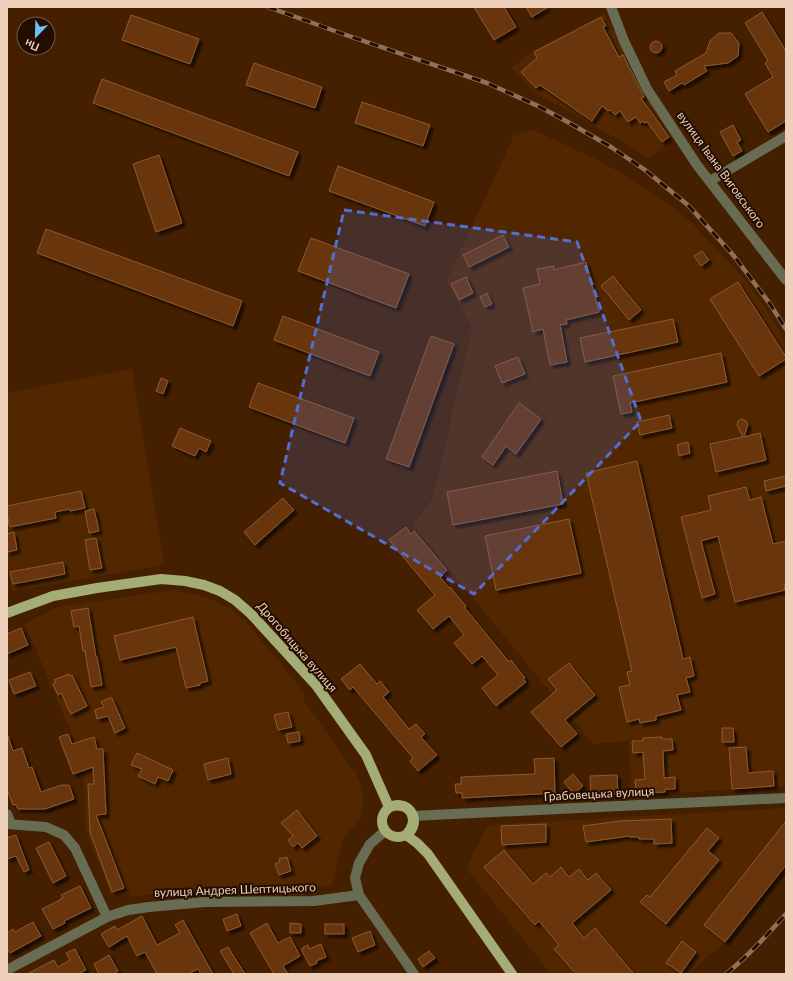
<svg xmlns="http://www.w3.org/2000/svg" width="793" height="981" viewBox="0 0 793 981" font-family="Lato,sans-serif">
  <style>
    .built { fill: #522700 }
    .building { fill: #693608; stroke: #8f5930; filter: url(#shadow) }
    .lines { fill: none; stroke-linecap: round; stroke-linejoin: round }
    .minor { stroke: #686c52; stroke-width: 10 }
    .major { stroke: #a4ad75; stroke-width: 10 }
    .rail-casing { stroke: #927055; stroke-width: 4.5 }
    .rail { stroke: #220d00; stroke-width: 3; stroke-dasharray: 9; stroke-linecap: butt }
    .marked { fill: #516ed0; fill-opacity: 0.2; stroke: #516ed0; stroke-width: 3; stroke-dasharray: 8 5; stroke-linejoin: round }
    .labels { text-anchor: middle; stroke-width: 4; stroke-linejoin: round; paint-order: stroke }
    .street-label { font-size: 12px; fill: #eecfba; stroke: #220d00 }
  </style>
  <defs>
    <filter id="shadow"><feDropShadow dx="3.5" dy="3.5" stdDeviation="1" flood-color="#0009"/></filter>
  </defs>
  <rect width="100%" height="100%" fill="#452000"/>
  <g class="built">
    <path d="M605,14L647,97L675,138L649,158L580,117L535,93L512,68L530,53Z"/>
    <path d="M533,130L602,162L650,191L689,220L739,273L764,306L786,343V786L631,796L629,741L593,744L413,525L433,498L472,328L447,280L514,136Z"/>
    <path d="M132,369L164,565L12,591L7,563V393Z"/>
    <path d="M174,590L205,597L229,608L245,621L304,692V701L356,774L361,785L363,795V808L360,819L343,838L332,886L200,888L131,897L130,893L112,897L86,832L83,760L25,624L57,607Z"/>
    <path d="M786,808V865L725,942L688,974H551L466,868L488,825Z"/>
  </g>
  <g class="building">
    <path d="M474,7H504L516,27L494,40Z"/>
    <path d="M526,7H548L532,17Z"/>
    <path d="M762,12L786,51V121L768,132L745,94L773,77L765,63L768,61L745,23Z"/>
    <path d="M131,15L199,39L190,64L122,40Z"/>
    <path d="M601,17L606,26L603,27L619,57L623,55L644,97L641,98L669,137L662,142L647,122L644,123L643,121L640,123L636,117L628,122L620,111L615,115L610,110L608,111L602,106L592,121L540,85L536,88L521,72L537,58L534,52Z"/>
    <path d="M719,33H731L739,43L738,56L728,63L704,66L707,71L684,85L682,83L669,91L664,82L677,75L675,71L706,53L710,41Z"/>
    <circle cx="656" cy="47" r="6"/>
    <path d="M254,63L322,87L315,108L246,85Z"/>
    <path d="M102,79L298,152L289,176L93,103Z"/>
    <path d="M362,102L430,125L423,146L355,123Z"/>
    <path d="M733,125L741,140L737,142L742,151L733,156L720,132Z"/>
    <path d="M159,155L182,223L156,232L133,164Z"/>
    <path d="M338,166L434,202L425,226L329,191Z"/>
    <path d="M46,229L242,301L233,326L37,253Z"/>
    <path d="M503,235L509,247L469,267L463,255Z"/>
    <path d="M311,238L409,274L396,308L298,271Z"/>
    <path d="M702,251L709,260L701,266L694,256Z"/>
    <path d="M586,262L599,312L566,320L567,324L560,325L567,362L550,365L543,329L533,332L523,288L540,284L537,269L554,266V270Z"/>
    <path d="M613,276L641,310L629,320L601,286Z"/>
    <path d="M466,277L473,293L459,300L451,284Z"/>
    <path d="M738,282L786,357V359L759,376L710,299Z"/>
    <path d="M487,293L492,304L485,307L480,297Z"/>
    <path d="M283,316L379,352L370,376L274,340Z"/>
    <path d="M673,319L678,342L585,362L580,338Z"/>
    <path d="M431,336L454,344L409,467L386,459Z"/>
    <path d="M721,353L727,382L630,403L632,412L621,414L613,376Z"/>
    <path d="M518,357L525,374L502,383L495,366Z"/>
    <path d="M161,378L168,381L163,394L156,391Z"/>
    <path d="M258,383L354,418L345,443L249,407Z"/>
    <path d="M519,403L541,419L516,454L506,446L493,465L482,457Z"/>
    <path d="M669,415L672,428L640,435L637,422Z"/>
    <path d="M742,419L746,421L748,424L744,437L760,433L766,460L716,472L710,444L743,437L737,425L738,421Z"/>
    <path d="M180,428L211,441L206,452L199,448L195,456L172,446Z"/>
    <path d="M688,442L690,453L679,456L677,445Z"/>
    <path d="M637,461L683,659L690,657L694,676L686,678L690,692L677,695L681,710L656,716V720L640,723L639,719L627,722L619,687L630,685L627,672L632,671L586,473Z"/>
    <path d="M557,471L563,504L453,525L447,492Z"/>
    <path d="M786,476V486L766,491L764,481Z"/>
    <path d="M746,487L750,500L761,497L773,544L786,541V584H784L785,590L735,602L718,536L701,541L715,594L702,598L681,517L711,510L708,496Z"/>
    <path d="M81,491L85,508L70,511V509L55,512L56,518L10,527L7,514V506Z"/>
    <path d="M283,498L294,510L255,545L244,532Z"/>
    <path d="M94,509L99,531L89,533L85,511Z"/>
    <path d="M569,519L581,573L496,590L485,536Z"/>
    <path d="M406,527L411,534L414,531L447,570L440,577L449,588L450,587L466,606L465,608L509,662L511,660L525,678L523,679L526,682L496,706L482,688L498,675L482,656L472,664L454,643L464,635L449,616L433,629L417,610L435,595L389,540Z"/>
    <path d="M14,532L17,550L7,552V534Z"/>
    <path d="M96,538L102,568L90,570L85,540Z"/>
    <path d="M63,562L65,574L13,584L10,572Z"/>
    <path d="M88,608L96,657H97L102,685L91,687L85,651H83L79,626L74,627L71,611Z"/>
    <path d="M193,617L208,681L200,683V685L186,688L176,647L120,660L114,636Z"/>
    <path d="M21,628L28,645L7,654V634Z"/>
    <path d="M569,663L595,695L565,720L577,734L561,747L531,712L557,690L548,679Z"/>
    <path d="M360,664L377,684L380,681L389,692L383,697L409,729L416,724L425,734L421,737L437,755L418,771L410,761L413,758L353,687L350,690L341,679Z"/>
    <path d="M30,672L36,686L14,694L9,680Z"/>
    <path d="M69,674L70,676L72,675L87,706L71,714L61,693L58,695L53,684L56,682L54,680Z"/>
    <path d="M109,698H112L125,728L115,733L108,716L97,719L95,710L104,707L101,702Z"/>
    <path d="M288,712L292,727L278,730L274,715Z"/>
    <path d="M722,728H733L734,742H722Z"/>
    <path d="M299,732L300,741L288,743L286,734Z"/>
    <path d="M68,734L72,744L94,737L97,749H103L106,814L96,815L124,888L112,892L90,832L88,784H94L93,767L73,774L59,737Z"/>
    <path d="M7,736H8L13,751L22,748L29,768L32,767L41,792L62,785H69L74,799L45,809H18L15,804L13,805L7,789Z"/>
    <path d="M662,737V739H672L673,750L663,751L664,778L675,777V789H665V792L646,793V790L636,791L635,780L645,779L643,752L633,753L632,741H643V738Z"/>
    <path d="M746,747L748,773L773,771L774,786L732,789L729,748Z"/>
    <path d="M137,753L173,770L168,781L158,777L155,784L138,776L142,769L131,765Z"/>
    <path d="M228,758L231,774L208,780L204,764Z"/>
    <path d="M554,758L555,793L462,798V793H456L455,784H461V777L535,774L534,759Z"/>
    <path d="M573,774L583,786L574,794L564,782Z"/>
    <path d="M617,775L618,794L591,795L590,776Z"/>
    <path d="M297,810L317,836L302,848L298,843L293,847L288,840L293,836L281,823Z"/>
    <path d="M671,819L672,843L654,844V839H639V837H629V836L586,842L583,826L620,821Z"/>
    <path d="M786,821V865L725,942L704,925Z"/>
    <path d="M546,824V842L502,845L501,826Z"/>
    <path d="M707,828L719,838L708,851L719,860L666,924L640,902L647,895L650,897Z"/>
    <path d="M16,835L29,870L24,872L16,856L7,859V838Z"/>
    <path d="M49,842L66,876L53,883L36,848Z"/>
    <path d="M504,850L533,884L546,873L550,877L561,867L569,877L579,869L588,880L596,873L611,890L572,923L584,938L595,928L634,974H576L554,949L559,945L539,921L535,925L484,867Z"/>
    <path d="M287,857L291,871L279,875L275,864L280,862L279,859Z"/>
    <path d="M80,886L91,908L64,921L65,923L53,929L42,909L60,900V899L63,898L61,895Z"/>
    <path d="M237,914L241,926L227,931L223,919Z"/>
    <path d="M142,916L157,945L180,933L175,925L183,920L213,974H201L198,969L188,974H157L145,952L137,956L127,936L109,947L101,934L115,926L117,930Z"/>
    <path d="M33,922L41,936L10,953L7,949V933L13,929L15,932Z"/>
    <path d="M267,923L278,943L290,937L300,956L283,966L288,974H274L250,933Z"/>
    <path d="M290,923L301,924V933H290Z"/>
    <rect x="325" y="924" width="19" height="10"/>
    <path d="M370,931L375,945L358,952L352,938Z"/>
    <path d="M682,941L696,952L681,973L666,963Z"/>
    <path d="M321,944L326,957L316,961L317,963L310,966L302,951V948L308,945L309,949Z"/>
    <path d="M228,947L245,974H234L220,951Z"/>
    <path d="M75,949L86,970L77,974H27L54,960L58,967L70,960L66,953Z"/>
    <path d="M429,951L435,958L423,967L418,959Z"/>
    <path d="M109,955L118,971L114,974H99L94,964Z"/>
  </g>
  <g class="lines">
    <g class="minor">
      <path d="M611,7L624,41L647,89L697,165L786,280"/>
      <path d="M710,181L786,136"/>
      <path d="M7,814L11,824"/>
      <path d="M412,816L786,798"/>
      <path d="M7,824L46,827L64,835L75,848L107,917"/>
      <path d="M385,831L370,844L359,863L355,878L359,895L414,974"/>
      <path d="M7,970L107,917L128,910L149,907L205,902L314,901L359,895"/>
    </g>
    <g class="major">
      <path d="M7,613L53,596L97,588L161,579L185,581L204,585L220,591L235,600L251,614L316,685L366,755L389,807C410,800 421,820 406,835L417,843L428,854L512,974"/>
      <circle cx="398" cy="821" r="16"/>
    </g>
    <g class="rail-casing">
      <g id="rail">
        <path d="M268,7L346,35L487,83L538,106L566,121L611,147L645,170L689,206L734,256L770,304L786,329"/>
        <path d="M726,974C748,956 767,935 786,914"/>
      </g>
    </g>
    <use href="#rail" class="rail"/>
  </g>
  <path class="marked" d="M344,210L577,242L641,421L474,594L280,483Z"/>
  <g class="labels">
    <g class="street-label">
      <text transform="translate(721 170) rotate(54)" y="4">вулиця Івана Виговського</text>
      <text transform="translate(297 647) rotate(49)" y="4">Дрогобицька вулиця</text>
      <text transform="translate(599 794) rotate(-3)" y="4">Грабовецька вулиця</text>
      <text transform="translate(235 890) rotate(-2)" y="4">вулиця Андрея Шептицького</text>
    </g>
  </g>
  <rect width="793" height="981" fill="none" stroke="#eecfba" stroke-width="16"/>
  <g transform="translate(36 36) rotate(203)"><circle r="19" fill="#220d00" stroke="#745b4a"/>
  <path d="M0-3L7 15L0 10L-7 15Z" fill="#6ec2f3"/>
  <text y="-6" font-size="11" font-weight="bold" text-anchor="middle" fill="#eecfba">Пн</text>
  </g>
</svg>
